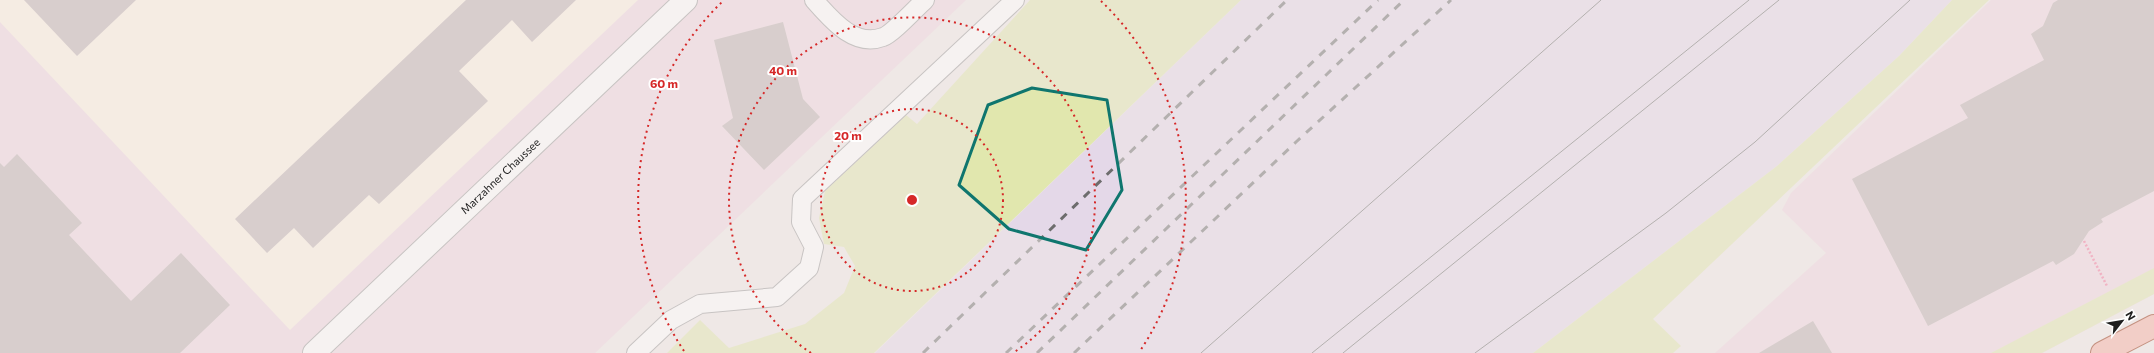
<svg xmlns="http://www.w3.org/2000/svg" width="2154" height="353" viewBox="0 0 2154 353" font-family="Commissioner,sans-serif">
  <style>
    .commercial { fill: #efd6df }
    .industrial { fill: #e4d8e8 }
    .education { fill: #fdf1e0 }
    .grass { fill: #e1e7ae }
    .building { fill: #bcafaf }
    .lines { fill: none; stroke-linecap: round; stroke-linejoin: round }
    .lane-casing { stroke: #999; stroke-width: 20 }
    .street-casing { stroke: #999; stroke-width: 24 }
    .primary-casing { stroke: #922b08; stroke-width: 24 }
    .path { stroke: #f3739b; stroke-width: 2.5; stroke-dasharray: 2 2; stroke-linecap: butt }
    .lane { stroke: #fff; stroke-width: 18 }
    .street { stroke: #fff; stroke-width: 22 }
    .primary { stroke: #f7b0a3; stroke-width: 22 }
    .tram { stroke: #6d6d6d; stroke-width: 1 }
    .rail { stroke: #6d6d6d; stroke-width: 3; stroke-dasharray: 8 8; stroke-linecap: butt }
    .marked { fill: none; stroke: #0f766e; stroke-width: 3; stroke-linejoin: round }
    .ring { fill: none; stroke: #d62828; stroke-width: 2; stroke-dasharray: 2 4 }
    .labels { text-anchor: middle; stroke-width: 4; stroke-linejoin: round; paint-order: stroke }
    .street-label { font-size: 11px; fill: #1f1f1f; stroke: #fff }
    .centre { fill: #d62828; stroke: #fff; stroke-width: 2 }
    .ring-label { font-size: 12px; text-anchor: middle; font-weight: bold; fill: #d62828; stroke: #fff; stroke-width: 4; stroke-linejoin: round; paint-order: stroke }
  </style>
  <rect width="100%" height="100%" fill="#efe8e6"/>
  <g class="commercial">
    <path d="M0,0H966L595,353H0Z"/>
    <path d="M1991,0H2154V294L2042,353H1715L1826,253L1782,210L1791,193Z"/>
  </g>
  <path class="industrial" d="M1241,0H1952L1899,56L1777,166L1533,353H875Z"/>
  <path class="education" d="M0,0H638L290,330L0,22Z"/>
  <g class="grass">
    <path d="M1030,0H1241L874,353H667L700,320L729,348L805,324L844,293L855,266L844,247L824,244L819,218L825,191L906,115L917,124Z"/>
    <path d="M1952,0H1989L1653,319L1681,346L1673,353H1533L1777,166L1899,56Z"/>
    <path d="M2154,268V294L2042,353H1991Z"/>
  </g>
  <g class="building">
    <path d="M24,0H136L77,56Z"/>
    <path d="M466,0H576L532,42L512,20L459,71L488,101L379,204L369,195L313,248L294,228L267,253L235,219Z"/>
    <path d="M2058,0H2154V191L2101,219L2103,222L2089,231L2074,254L2056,265L2053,261L1928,326L1852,179L1968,118L1960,105L2044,60L2031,34L2043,26L2053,3Z"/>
    <path d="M783,22L803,99L820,117L764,170L722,126L733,118L714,40Z"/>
    <path d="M17,154L82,223L69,235L131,301L181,253L230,305L180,353H0V163L4,167Z"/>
    <path d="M1813,321L1832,353H1759Z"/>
  </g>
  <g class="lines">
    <g class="lane-casing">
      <g id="lane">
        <path d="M814,0C831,19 854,48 883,37C892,34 916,8 925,0"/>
        <path d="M636,353L671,320L700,304L777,297L809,268L814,247L801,222L802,199L1015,0"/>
      </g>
    </g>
    <g class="street-casing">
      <g id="street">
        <path id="s1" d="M314,353L686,0"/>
      </g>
    </g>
    <g class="primary-casing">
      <path id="primary" d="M2102,353L2154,326"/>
    </g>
    <path class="path" d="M2084,241L2107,286"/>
    <use href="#lane" class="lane"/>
    <use href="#street" class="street"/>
    <use href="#primary" class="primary"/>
    <g class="tram">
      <path d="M1201,353L1601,0"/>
      <path d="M1312,353L1749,0"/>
      <path d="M1343,353L1779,0"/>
      <path d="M1475,353L1666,213L1755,142L1910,0"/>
    </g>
    <g class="rail">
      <path d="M923,353L1287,0"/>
      <path d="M1006,353L1378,0"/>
      <path d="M1037,353L1404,0"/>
      <path d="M1074,353L1296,142L1451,0"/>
    </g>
  </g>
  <path d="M0 0H2154V353H0ZM1032,88L1107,100L1122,190L1086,250L1009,229L959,185L988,105Z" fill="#efe8e6" fill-opacity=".55" fill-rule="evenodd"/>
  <path class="marked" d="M1032,88L1107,100L1122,190L1086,250L1009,229L959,185L988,105Z"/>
  <g class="ring">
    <circle cx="912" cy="200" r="91"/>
    <path d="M811 353A183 183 0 1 1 1013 353"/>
    <path d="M684 351A274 274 0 0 1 723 1M1101 1A274 274 0 0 1 1140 351"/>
  </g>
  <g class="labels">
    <g class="street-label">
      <text dy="4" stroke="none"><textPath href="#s1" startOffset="257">Marzahner Chaussee</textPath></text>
    </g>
  </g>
  <circle cx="912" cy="200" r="6" class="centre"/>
  <g class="ring-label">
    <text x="783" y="75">40 m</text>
    <text x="664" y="88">60 m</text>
    <text x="848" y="140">20 m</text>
  </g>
  <g transform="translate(2122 321) rotate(59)" stroke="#ffffff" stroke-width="3" paint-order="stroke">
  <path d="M0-3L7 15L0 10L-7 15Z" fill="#1f1f1f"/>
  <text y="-6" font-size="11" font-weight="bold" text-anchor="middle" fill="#1f1f1f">N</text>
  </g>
</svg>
